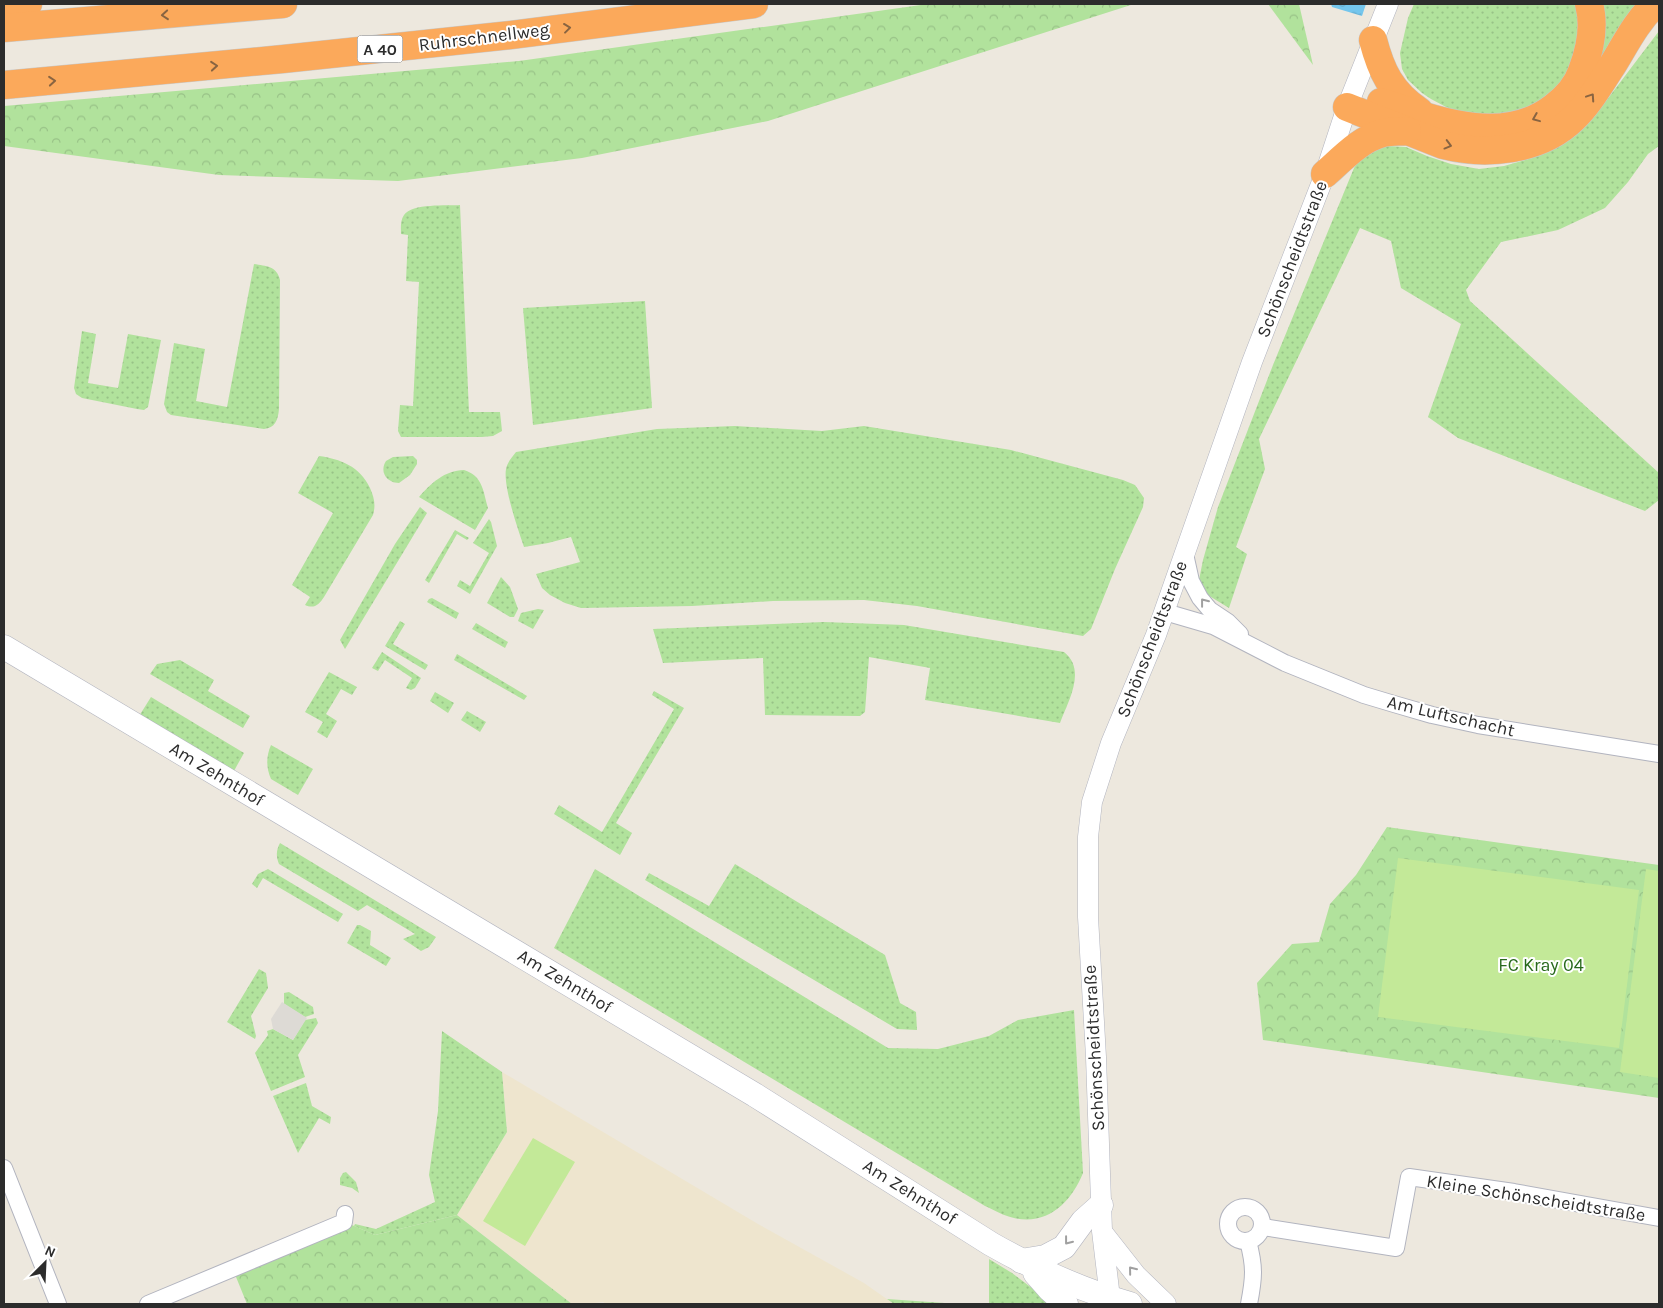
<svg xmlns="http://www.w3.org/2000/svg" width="1663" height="1308" viewBox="0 0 1663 1308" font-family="Karla,sans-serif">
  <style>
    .education { fill: #eee5ce }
    .grass { fill: url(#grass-dots) }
    .forest { fill: url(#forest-crowns) }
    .pitch { fill: #c3e998 }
    .plaza { fill: #dddad5 }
    .water { fill: url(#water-ripples) }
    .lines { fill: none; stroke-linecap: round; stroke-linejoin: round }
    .minor-casing { stroke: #b2b4bf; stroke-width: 18 }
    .tertiary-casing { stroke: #b2b4bf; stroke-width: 21 }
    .secondary-casing { stroke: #b2b4bf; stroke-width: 25 }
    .motorway-casing { stroke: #c8c8c8; stroke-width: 29 }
    .minor { stroke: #fff; stroke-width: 16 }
    .tertiary { stroke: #fff; stroke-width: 20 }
    .secondary { stroke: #fff; stroke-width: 24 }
    .motorway { stroke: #fba95b; stroke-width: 28 }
    .oneway { stroke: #896441 }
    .oneway2 { stroke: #a0a0a0 }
    .labels { text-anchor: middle; stroke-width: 4; stroke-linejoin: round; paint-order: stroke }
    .shield { fill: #fff; stroke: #6b6b6b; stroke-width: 1 }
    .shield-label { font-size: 16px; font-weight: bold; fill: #2c2c2c }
    .street-label { font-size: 18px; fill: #2c2c2c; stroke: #fff }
    .park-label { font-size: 18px; fill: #28691c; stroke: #fff }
  </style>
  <defs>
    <pattern id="grass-dots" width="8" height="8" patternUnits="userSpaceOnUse" patternTransform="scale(1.25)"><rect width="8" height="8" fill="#b1e29c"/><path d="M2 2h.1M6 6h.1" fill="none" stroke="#98c287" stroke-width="1.8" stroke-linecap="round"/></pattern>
    <pattern id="forest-crowns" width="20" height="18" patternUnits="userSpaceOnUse" patternTransform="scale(1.25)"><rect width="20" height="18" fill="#b1e29c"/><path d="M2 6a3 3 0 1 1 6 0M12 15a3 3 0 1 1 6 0" fill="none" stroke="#98c287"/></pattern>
    <pattern id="water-ripples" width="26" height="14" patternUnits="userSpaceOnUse" patternTransform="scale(1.25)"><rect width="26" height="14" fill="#74c6ed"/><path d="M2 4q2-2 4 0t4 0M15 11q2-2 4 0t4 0" fill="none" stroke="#65aacb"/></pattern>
  </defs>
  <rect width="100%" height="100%" fill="#ede8de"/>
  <path class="education" d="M502,1072L758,1224L864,1283L894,1304H606L603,1302L588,1304H572L457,1215L507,1132Z"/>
  <g class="grass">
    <path d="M1414,4H1581L1582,39L1559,90L1519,115L1464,113L1446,107L1431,99L1422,93L1408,80L1402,69L1400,53L1408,18Z"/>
    <path d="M1599,4H1639L1593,79Z"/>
    <path d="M1659,31V146L1648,154L1628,182L1605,208L1558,230L1501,242L1466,290L1470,301L1659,473V500L1645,511L1458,438L1428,417L1461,324L1401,288L1391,241L1360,228L1259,439L1265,469L1236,547L1247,554L1229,608L1206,594L1199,580L1203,560L1218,507L1273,365L1354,168L1361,158L1371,149L1388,146L1406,147L1427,156L1451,164L1479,169L1504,166L1532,158L1560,145L1583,128L1609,97Z"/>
    <path d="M460,205L469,412H500L502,431L493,436L482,437H401L398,431L400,405L413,406L419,282L406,281L408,235L401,234C401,228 400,221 404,215C412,203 447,206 460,205Z"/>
    <path d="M254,264C266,266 277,266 280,280L279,409C278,420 275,428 264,429L171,415L167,412L164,404L174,343L205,349L196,401L227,407Z"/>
    <path d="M645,301L652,408L533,425L523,308Z"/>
    <path d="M82,331L96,334L88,383L118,388L128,334L161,340L148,407L144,410L137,409L82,398L76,394L74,388Z"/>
    <path d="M735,426L822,431L864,426L1011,450L1123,480L1135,485L1144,498L1143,507L1115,569L1091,629L1083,636L917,606L864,600L773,601L692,606L581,608L565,603L550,595L542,588L536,574L580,562L571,537L548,543L524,547C518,529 503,487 506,469C507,463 512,457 516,452L657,429Z"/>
    <path d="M319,456C340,459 360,466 370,488C374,497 376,505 373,515L324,597C319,605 314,609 305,605L310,597L292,585L333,513L298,493Z"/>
    <path d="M413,456L417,460V464L410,475L399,483C387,483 379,472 386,461L393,457Z"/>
    <path d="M464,470C483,476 483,491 488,508L475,530L419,497C430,484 445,470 464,470Z"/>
    <path d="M420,507L427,513L345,649L340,640L395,544Z"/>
    <path d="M489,519L491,522L497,546L470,594L457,586L460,580L470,586L489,553L473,543Z"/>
    <path d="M455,530L469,538L467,540L457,534L429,583L425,580Z"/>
    <path d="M501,577L510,587L518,609L514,617H510L487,603Z"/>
    <path d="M432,598L459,613L456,619L427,602L429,599Z"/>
    <path d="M538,609L544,610L533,629L518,621L521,613Z"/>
    <path d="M400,621L405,624L393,644L428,665L425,670L385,646Z"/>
    <path d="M824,622L904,625L1064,652C1087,670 1068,701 1060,723L925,700L930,668L869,657L865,712L860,716L765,715L763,658L663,663L653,629Z"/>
    <path d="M476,623L508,642L505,648L472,629Z"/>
    <path d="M382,652L421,678L415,688L411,690L406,688L412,678L385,660L378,671L372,668Z"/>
    <path d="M457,654L527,696L524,700L454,660Z"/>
    <path d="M180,660L214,680L208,691L250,716L243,728L150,674L157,664Z"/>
    <path d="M329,672L357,687L352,695L341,689L326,714L337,721L327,738L317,732L323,722L305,712Z"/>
    <path d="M654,691L684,708L616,823L632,833L620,855L554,814L559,805L602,832L674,709L652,695Z"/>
    <path d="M435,692L454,703L448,713L430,701Z"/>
    <path d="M151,697L244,753L230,778L136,721Z"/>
    <path d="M467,711L486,722L480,732L461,720Z"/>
    <path d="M271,745L313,769L298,795L271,779C266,768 266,756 271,745Z"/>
    <path d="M280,843L436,937L429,947L421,951L403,939L415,934L367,905L358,911L279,864C276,856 276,851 280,843Z"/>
    <path d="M735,864L885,955L900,1003L916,1012L917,1030L897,1029L645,880L649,873L709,906Z"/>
    <path d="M268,869L343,914L338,922L263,878L257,888L252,884L258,874Z"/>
    <path d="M595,869L888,1048L938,1049L989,1036L1018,1020L1074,1010L1083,1173C1072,1201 1048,1226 1014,1218C1004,1216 994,1210 985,1206L554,948Z"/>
    <path d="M357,925H360L371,931L370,945L391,958L386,966L347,943Z"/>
    <path d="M259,969L266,973L268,988L251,1016L256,1036L255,1039L227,1022Z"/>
    <path d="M289,992L313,1007L314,1014L305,1017L284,1004V993Z"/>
    <path d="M316,1018L318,1023L298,1055L305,1077L271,1091L255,1053L268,1035L267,1031L273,1029L293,1040L305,1020Z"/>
    <path d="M442,1031L502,1072L507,1132L457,1215L375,1235L354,1226L355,1224L376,1229L435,1202L429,1175L438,1111Z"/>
    <path d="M306,1083L312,1106L331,1117L330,1124L319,1118L298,1153L273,1096Z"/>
    <path d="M346,1172L356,1182L359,1193L352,1188L340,1185V1178L343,1173Z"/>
    <path d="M989,1259L1012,1273L1053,1304H989Z"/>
    <path d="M887,1299L959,1304H894Z"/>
  </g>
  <g class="forest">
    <path d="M928,4H1134L768,121L582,158L398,181L219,175L4,146V106L519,61Z"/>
    <path d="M1268,4H1299L1313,65Z"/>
    <path d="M1387,827L1659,865V1098L1263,1040L1257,983L1292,944L1319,942L1330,904L1356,875Z"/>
    <path d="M457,1215L572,1304H247L234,1272L345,1222L375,1235Z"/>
  </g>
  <g class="pitch">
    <path d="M1398,858L1639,890L1619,1048L1378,1017Z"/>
    <path d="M1646,869L1659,871V1078L1620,1072Z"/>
    <path d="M533,1138L575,1162L525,1246L483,1221Z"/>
  </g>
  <path class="plaza" d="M282,1002L307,1018L293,1040L273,1029L271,1019Z"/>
  <path class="water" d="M1331,4H1366L1362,16L1332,7Z"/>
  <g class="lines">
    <g class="minor-casing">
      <g id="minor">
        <path d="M1185,554L1191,581L1200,598L1210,610L1228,622L1240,634"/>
        <path d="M1165,612L1213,626L1285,663L1364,695L1394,704L1432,715L1478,725L1659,754"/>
        <path d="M4,1168L58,1304"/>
        <circle cx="1245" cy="1224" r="17"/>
        <path d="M1263,1227L1396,1248L1409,1177L1514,1192L1659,1218"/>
        <path d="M1248,1241C1255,1267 1254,1278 1249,1304"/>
        <path d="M148,1304L344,1222L345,1214"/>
      </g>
    </g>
    <g class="tertiary-casing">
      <g id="tertiary">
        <path d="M1103,1233L1136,1275L1166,1304"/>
        <path d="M1110,1298L1102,1231L1096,1057L1088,917V837L1092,802L1111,743L1156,635L1252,362L1325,174L1347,107L1388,4"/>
      </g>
    </g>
    <g class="secondary-casing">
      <g id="secondary">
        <path d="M4,647L755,1095L991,1244C1035,1269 1081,1290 1130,1304"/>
        <path d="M1021,1261L1045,1257L1064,1247L1083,1221L1101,1205"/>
        <path d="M1035,1273L1050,1290L1066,1304"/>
      </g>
    </g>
    <g class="motorway-casing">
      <g id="motorway">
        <path d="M4,14L21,8L28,4"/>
        <path d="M4,28L283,4"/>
        <path d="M1373,40C1381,71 1391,92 1419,111"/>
        <path d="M4,85L283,59L511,35L754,4"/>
        <path d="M1381,102C1435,120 1503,147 1554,107C1566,98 1577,86 1582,71C1590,50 1595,26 1589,4"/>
        <path d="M1347,107L1443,145C1486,156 1540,151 1573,119C1589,104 1600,84 1612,66C1625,45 1636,22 1655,4"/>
        <path d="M1325,174C1342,159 1360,139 1383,133C1391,131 1399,132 1407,131"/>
      </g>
    </g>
    <use href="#minor" class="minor"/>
    <use href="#tertiary" class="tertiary"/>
    <use href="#secondary" class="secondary"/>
    <use href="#motorway" class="motorway"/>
  </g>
  <defs><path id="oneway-chevron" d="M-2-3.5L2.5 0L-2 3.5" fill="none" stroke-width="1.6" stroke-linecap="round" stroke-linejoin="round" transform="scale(1.25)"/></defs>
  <g class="oneway">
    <use href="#oneway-chevron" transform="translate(165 15) rotate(175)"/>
    <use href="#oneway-chevron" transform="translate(567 28) rotate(-7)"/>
    <use href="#oneway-chevron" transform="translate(214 66) rotate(-5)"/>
    <use href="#oneway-chevron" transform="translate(52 81) rotate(-5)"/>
    <use href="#oneway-chevron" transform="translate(1591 97) rotate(-56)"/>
    <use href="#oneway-chevron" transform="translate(1536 118) rotate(158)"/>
    <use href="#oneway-chevron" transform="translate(1448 145) rotate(15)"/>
  </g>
  <g class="oneway2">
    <use href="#oneway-chevron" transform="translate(1204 602) rotate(-128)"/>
    <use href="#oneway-chevron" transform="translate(1068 1241) rotate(128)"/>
    <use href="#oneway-chevron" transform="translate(1132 1270) rotate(-129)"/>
  </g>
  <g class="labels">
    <rect class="shield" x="357.5" y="35.5" width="45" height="27" rx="4"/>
    <g class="shield-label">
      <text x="380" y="55">A 40</text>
    </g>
    <g class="street-label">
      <text transform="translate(484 37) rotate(-7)" y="6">Ruhrschnellweg</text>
      <text transform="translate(1292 259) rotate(-69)" y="6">Schönscheidtstraße</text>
      <text transform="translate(1152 639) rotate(-69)" y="6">Schönscheidtstraße</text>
      <text transform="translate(1451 716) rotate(13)" y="6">Am Luftschacht</text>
      <text transform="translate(217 774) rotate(31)" y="6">Am Zehnthof</text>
      <text transform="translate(565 981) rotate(31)" y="6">Am Zehnthof</text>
      <text transform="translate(1094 1048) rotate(-93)" y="6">Schönscheidtstraße</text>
      <text transform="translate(910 1192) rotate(32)" y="6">Am Zehnthof</text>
      <text transform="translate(1536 1198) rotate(9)" y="6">Kleine Schönscheidtstraße</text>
    </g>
    <g class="park-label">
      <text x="1541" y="971">FC Kray 04</text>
    </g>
  </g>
  <rect width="1663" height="1308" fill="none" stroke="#2c2c2c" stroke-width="10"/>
  <g transform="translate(45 1263) rotate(24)" stroke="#ffffff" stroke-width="4" paint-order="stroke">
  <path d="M0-4L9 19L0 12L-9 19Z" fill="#2c2c2c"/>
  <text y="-8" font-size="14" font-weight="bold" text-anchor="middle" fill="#2c2c2c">N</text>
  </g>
</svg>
